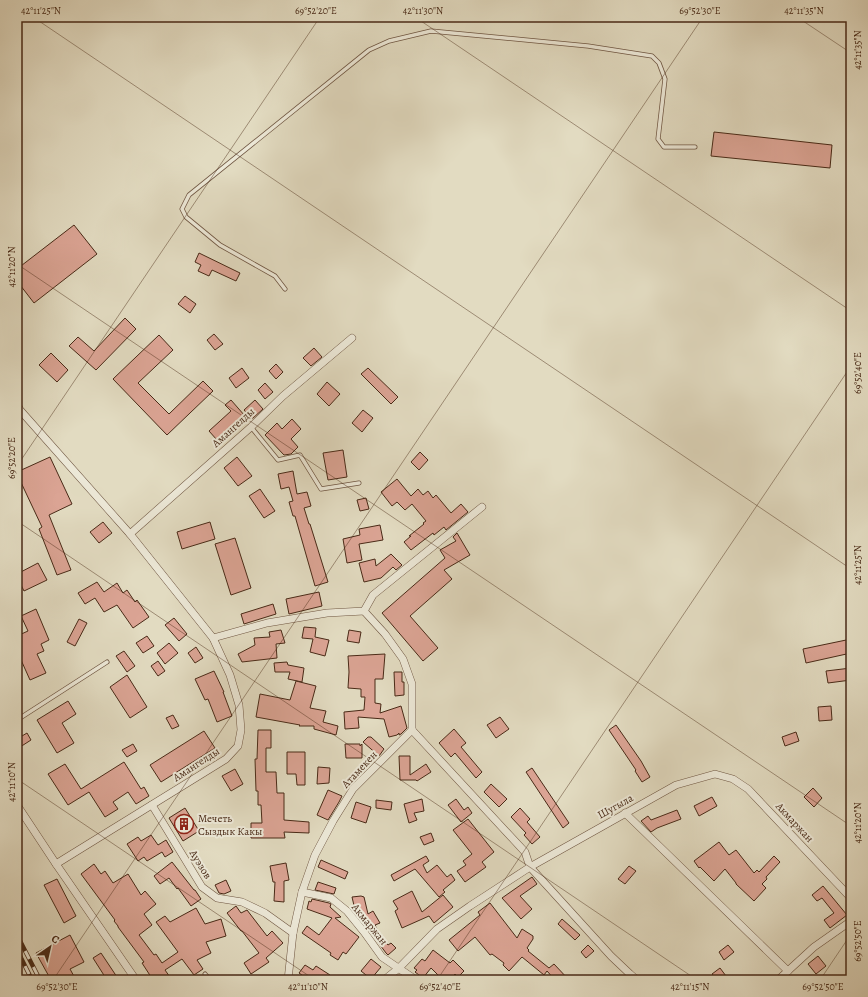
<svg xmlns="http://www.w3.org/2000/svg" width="868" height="997" viewBox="0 0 868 997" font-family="Alegreya,serif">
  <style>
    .building { fill: #dba494; stroke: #492a17 }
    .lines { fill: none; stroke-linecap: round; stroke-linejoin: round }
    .lane-casing { stroke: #6f5642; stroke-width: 5 }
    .street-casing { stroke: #6f5642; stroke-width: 8 }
    .lane { stroke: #ece8d7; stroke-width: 3.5 }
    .street { stroke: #ece8d7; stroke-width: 7 }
    .rail-casing { stroke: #492a17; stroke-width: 4.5 }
    .rail { stroke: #ece8d7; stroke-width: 3; stroke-dasharray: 9; stroke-linecap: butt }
    .ticks { fill: none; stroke: #492a17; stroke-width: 1; stroke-opacity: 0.45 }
    .labels { text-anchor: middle; stroke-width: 4; stroke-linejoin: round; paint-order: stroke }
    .street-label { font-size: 11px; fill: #492a17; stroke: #ece8d7 }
    .poi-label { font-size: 11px; fill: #492a17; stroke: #ece8d7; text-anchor: start }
    .neatline { fill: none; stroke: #492a17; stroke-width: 1.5 }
    .ticks-label { font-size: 10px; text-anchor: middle; fill: #492a17 }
  </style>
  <rect width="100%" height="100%" fill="#e2dbc1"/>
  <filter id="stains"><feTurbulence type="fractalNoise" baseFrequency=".005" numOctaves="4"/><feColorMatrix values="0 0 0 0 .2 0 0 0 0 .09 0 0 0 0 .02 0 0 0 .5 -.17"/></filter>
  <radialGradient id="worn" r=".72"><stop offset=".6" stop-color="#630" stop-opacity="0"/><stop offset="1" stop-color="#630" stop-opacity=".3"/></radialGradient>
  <g class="building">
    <path d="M714,132L832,145L830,168L711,156Z"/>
    <path d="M74,225L97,254L34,303L17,281V269Z"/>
    <path d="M199,253L240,273L236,281L212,270L209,276L198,271L201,265L195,262Z"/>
    <path d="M185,296L196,304L190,313L178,304Z"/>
    <path d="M125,318L136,329L96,370L69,346L78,337L94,351Z"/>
    <path d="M214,334L223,344L215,350L207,340Z"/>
    <path d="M159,335L173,350L138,383L169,414L203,381L213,391L167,435L113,379Z"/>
    <path d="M314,348L322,357L311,366L303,358Z"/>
    <path d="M51,353L68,370L57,382L39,365Z"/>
    <path d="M276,364L283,372L276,379L269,371Z"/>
    <path d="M242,368L249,378L236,388L229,378Z"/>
    <path d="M368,368L398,397L391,404L361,374Z"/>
    <path d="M327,382L340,394L329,406L317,394Z"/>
    <path d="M265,383L273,392L265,399L258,390Z"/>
    <path d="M231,400L245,416L217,440L209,431L231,411L225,405Z"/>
    <path d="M255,400L263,409L252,419L244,410Z"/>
    <path d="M363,410L373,418L362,432L352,423Z"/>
    <path d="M292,419L301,429L291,439L298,447L291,454L284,455L265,435L277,423L282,429Z"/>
    <path d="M343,450L347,477L328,480L323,453Z"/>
    <path d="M420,452L428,460L419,470L411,462Z"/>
    <path d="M50,457L72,504L49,515L71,570L57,575L39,529L42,527L17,474V472Z"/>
    <path d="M237,457L252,476L238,486L224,468Z"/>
    <path d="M293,471L297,494L307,492L311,506L304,508L309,524H310L328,582L315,586L295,516H293L289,502L293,501L289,487L281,489L278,474Z"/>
    <path d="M397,479L411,496L418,489L423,495L428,491L433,498L436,495L451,513L461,504L468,512L446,530L444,527L434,535L433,533L411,550L404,542L411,536H409L424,524L423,523L426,521L412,504L405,510L397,502L392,506L381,492Z"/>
    <path d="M260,489L275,511L264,518L249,496Z"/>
    <path d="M366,498L369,509L360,511L357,500Z"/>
    <path d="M103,522L112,533L99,543L90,532Z"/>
    <path d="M210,522L215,539L182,549L177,532Z"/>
    <path d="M380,525L383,540L359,544L362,560L347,563L343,539L360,535L359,529Z"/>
    <path d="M457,533L470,555L444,570L452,579L410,616L438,648L423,661L382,613L445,558L440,550L456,541L453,537Z"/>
    <path d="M235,538L251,588L231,595L215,544Z"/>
    <path d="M391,554L402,565L396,570L393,567L381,578L364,582L359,563L375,559L376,566Z"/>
    <path d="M38,563L47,580L24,591L17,577V574Z"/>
    <path d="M97,582L104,592L117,583L123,593L127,590L135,602L137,600L149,617L133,628L117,605L104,612L95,598L85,604L78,593Z"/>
    <path d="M319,592L322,606L289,614L286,599Z"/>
    <path d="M273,604L276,614L244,624L241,614Z"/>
    <path d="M36,609L49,640L41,644L44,651L37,654L46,673L30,680L17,651V636L28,631L21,616Z"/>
    <path d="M174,618L187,634L179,641L165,625Z"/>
    <path d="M79,619L87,623L75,646L67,642Z"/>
    <path d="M304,627L316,628L315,637L329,640L325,656L310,652L313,639L302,638Z"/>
    <path d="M281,630L285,643L276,644L277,658L242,662L238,654L255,645L254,638L270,637L269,632Z"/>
    <path d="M349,630L361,632L359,643L347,641Z"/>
    <path d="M147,636L154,646L143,653L136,643Z"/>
    <path d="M851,639V653L806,663L803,649Z"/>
    <path d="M169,643L178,653L165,664L157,653Z"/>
    <path d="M196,647L203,658L195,663L188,653Z"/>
    <path d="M124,651L135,666L127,672L116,656Z"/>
    <path d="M385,654L383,679H375V703L381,704L380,713L401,706L407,728L401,734L399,735V733L397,735L389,737L384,719L358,717L359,728L345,729L344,712L364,710L365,697H361V689L348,688L349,672L348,656Z"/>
    <path d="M158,661L165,671L158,676L151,666Z"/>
    <path d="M287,662L288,665L304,668L302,682L288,679L290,672H275L274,663Z"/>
    <path d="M851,668V680L828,683L826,671Z"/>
    <path d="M214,671L224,692H223L232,716L217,722L208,699L205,700L195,679Z"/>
    <path d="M394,672H402V682H404V695L395,696Z"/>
    <path d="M127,675L147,707L130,718L110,687Z"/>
    <path d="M296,681L316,686L310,708L326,711L323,722L338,726L336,735L314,729V726H299L300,725L256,717L260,694L290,700Z"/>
    <path d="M68,701L76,714L62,723L74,743L57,753L37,720Z"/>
    <path d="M831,706L832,720L819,721L818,707Z"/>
    <path d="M173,715L179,726L172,729L166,718Z"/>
    <path d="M500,717L509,729L496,738L487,725Z"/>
    <path d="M616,725L641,761L650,777L642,782L635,771L636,770L609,730Z"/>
    <path d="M454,729L466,743L461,747L482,772L476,778L455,753L451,757L439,743Z"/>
    <path d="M258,730H271V748H266V772H276L277,793H284V820L309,822V833L284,832L285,838H251V823H262L261,805H258V791H256L255,759H257Z"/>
    <path d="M204,731L215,748L161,782L150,765Z"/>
    <path d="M796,732L799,741L785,746L782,737Z"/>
    <path d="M27,733L31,740L17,749V739Z"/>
    <path d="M368,737H371L384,749L379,756L363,742Z"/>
    <path d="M133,744L137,751L127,757L122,750Z"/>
    <path d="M345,744H360V746L362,744V758H346Z"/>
    <path d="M287,752H305V785H297L296,774H287Z"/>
    <path d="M399,756H410V775L426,764L431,772L417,781L416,780H400Z"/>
    <path d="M124,762L141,789L144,787L149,796L136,804L128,792L113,802L118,809L105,817L89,792L68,805L48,774L65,764L81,789Z"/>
    <path d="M318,767L330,768L329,783L317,784Z"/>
    <path d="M532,768L569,823L563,828L526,772Z"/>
    <path d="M235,769L243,784L231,791L222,776Z"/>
    <path d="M491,784L507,799L499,807L484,792Z"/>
    <path d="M813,788L822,798L814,807L804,797Z"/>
    <path d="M328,790L342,796L339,802L328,820L317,815Z"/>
    <path d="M712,797L717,806L699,816L694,806Z"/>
    <path d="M422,799L424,811L414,813L417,820L409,823L404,804Z"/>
    <path d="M456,799L464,810L468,807L472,813L461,822L448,805Z"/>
    <path d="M376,800L392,802L391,810L376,808Z"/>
    <path d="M356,802L371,807L366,823L351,818Z"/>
    <path d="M185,808L199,831L183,841L169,818Z"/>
    <path d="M520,808L530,819L527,822L540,837L532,844L524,835L526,833L511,817Z"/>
    <path d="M677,810L681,819L657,828L651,832L641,821L648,816L651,820Z"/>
    <path d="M468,819L494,852L482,862L486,867L465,882L457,871L466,865L463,861L472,854L453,830Z"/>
    <path d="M431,833L434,841L424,845L420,837Z"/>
    <path d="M151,835L158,845L166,840L173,852L165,857L162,852L147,861L144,857L138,861L127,844L138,837L141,841Z"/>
    <path d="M719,842L729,855L736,850L754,873L757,870L759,872L774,856L780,862L766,877L767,879L762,884L766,888L754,901L736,884V883L725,869L714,881L700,867L699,868L694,861Z"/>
    <path d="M426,856L429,861L423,865L427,873L437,865L447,877L451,874L455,880L443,890L445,892L439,897L415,869L394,881L391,875Z"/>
    <path d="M321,860L348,872L345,879L318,867Z"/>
    <path d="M172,862L194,890H195L201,899L191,906L178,888L177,889L169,878L160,884L154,876Z"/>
    <path d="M286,863L289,880L284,881V902L274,901L275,882H273L270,866Z"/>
    <path d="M94,864L101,874L105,871L113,883L128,874L141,895L145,891L156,904L144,914L152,925L139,935L154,955L156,954L162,963L178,952L156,922L165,916L170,922L196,908L205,924L221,919L226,936L206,942L211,953L197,960L203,969L194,975L182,959L165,970L172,980H153L142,963L144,962L118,927V926L114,921L115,920L81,874Z"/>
    <path d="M629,866L636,871L625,884L618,879Z"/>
    <path d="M532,877L537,884L520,896L532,909L521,919L502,898Z"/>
    <path d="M57,879L76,916L64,923L44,885Z"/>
    <path d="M226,880L231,891L224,894L219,893L215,885Z"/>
    <path d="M318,882L336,888L334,894L315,890Z"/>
    <path d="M823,886L847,915L830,928L824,920L834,913L822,898L817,901L812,895Z"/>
    <path d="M412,891L422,912L443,895L453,907L434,923L429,916L402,928L395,911L398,909L393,901Z"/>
    <path d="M361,896L364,897L368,914L373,911L380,923L375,925L381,937L388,945L391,943L396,948L388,955L386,953L369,930L360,913L356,914L352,897Z"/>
    <path d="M312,899L329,903L331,904L330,907L341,917L335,918L359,937L346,954L343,952L338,960L330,955L331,953L302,933L307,926L319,935L332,918L307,909L309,901L311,902Z"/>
    <path d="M490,903L517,938L522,929L533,936V939L527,948L529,950L528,951L549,968L554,964L569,980H555L547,971L544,975L522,957L509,971L503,965L504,963L492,954L490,955L475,937L458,951L449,940L480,915L478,912Z"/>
    <path d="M236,906L241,913L247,910L267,936L272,931L283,943L266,958L269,962L251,974L244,963L259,953L242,931H241L227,913Z"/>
    <path d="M562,919L580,935L575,940L558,924Z"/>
    <path d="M70,935L84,962L70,969L76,980H51L36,953Z"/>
    <path d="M588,945L594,951L586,958L581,952Z"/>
    <path d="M728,945L734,952L724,960L719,952Z"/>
    <path d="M433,950L450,963L453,960L464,971L458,977L455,974L449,980H443L431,968L423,978L415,972L417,970L414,968L422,959L425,961Z"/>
    <path d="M101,953L119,980H107L93,958Z"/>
    <path d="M818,956L826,966L816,974L808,964Z"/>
    <path d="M371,959L381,967L371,979L361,971Z"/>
    <path d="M305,965L313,970L316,966L330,975L327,980H309L299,973Z"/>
    <path d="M720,968L729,980H717L712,974Z"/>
  </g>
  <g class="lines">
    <g class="lane-casing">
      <g id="lane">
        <path d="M285,289L275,276L220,245L186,217L182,209L189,195L369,50L389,41L431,31L588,46L652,56L659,63L665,79L658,139L664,147H695"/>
        <path d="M251,427L278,460L300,455L321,489L359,483"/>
        <path d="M17,720L107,662"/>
        <path d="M205,974L210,980"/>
        <path d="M622,980L630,974"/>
      </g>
    </g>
    <g class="street-casing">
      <g id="street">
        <path d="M17,404L20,410L130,534L213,638L230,675L239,705L241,730L238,746L226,759L56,864"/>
        <path d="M130,534L251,427L283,396L352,338"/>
        <path d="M213,638L267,623L327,613L364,611L373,595L482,507"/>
        <path d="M412,730L525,852L530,867L611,956L630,974L637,980"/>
        <path d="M17,805L56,864L136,980"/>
        <path d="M152,805L202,887L217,898L242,902L265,913L293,933"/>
        <path d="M625,813L788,971"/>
        <path d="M302,892L331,898L347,911L364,932L382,957L416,980"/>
        <path d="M288,980L293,933L302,892L315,855L333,821L353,789L412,730V684L403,659L385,634L364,611"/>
        <path d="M384,980L399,968L437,929L470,906L530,867L676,785L715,774L733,779L748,789L851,898"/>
        <path d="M778,980L814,947L851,921"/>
      </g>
    </g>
    <use href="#lane" class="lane"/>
    <use href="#street" class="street"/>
    <g class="rail-casing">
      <g id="rail">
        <path d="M17,935L40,980"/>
        <path d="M17,950L32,980"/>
        <path d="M17,970L22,980"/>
      </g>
    </g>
    <use href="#rail" class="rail"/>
  </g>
  <path class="ticks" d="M33,17L851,569M415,17L851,311M797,17L851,53M17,264L851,826M17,466L320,17M17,521L697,980M17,779L315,980M53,980L703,17M437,980L851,366M820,980L851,934"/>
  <defs>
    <g id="building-ring" transform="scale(1)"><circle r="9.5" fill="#ece8d7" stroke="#8f2418" stroke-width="1.5"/><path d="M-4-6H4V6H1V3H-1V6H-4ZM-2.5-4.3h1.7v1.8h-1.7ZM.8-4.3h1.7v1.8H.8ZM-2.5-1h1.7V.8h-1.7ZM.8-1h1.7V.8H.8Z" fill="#8f2418"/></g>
  </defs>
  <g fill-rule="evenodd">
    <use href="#building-ring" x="184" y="824"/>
  </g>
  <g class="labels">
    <g class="street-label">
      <text transform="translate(233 427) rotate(-42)" y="4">Амангелды</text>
      <text transform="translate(196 764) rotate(-33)" y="4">Амангелды</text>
      <text transform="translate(359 769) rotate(-47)" y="4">Атамекен</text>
      <text transform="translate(615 806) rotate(-29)" y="4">Шугыла</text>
      <text transform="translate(795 822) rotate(47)" y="4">Акмаржан</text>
      <text transform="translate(201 864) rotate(58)" y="4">Ауэзов</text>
      <text transform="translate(370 924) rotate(51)" y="4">Акмаржан</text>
    </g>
    <g class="poi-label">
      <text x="198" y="822">Мечеть<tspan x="198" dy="13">Сыздык Какы</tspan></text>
    </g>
  </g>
  <rect width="868" height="997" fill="none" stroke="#e2dbc1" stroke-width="44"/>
  <g transform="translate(50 947) rotate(34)" stroke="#ece8d7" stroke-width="3" paint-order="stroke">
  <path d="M0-3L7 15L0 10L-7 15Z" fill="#492a17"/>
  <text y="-6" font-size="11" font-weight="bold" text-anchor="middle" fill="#492a17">С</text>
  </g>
  <rect x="22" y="22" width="824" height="953" class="neatline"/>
  <g class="ticks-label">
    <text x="41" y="14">42°11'25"N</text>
    <text x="316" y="14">69°52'20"E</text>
    <text x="423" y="14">42°11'30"N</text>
    <text x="700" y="14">69°52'30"E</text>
    <text x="804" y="14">42°11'35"N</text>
    <text transform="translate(857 50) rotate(-90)" y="4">42°11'35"N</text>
    <text transform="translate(11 267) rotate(-90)" y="4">42°11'20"N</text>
    <text transform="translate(857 373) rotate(-90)" y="4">69°52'40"E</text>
    <text transform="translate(11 458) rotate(-90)" y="4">69°52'20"E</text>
    <text transform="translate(857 565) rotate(-90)" y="4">42°11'25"N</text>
    <text transform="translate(11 782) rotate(-90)" y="4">42°11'10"N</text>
    <text transform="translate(857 823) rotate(-90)" y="4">42°11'20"N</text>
    <text transform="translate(857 941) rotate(-90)" y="4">69°52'50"E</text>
    <text x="57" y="990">69°52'30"E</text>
    <text x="308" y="990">42°11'10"N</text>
    <text x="440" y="990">69°52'40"E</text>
    <text x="690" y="990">42°11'15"N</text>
    <text x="823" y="990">69°52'50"E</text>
  </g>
  <rect width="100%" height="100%" filter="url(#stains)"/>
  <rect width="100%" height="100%" fill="url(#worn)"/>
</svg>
